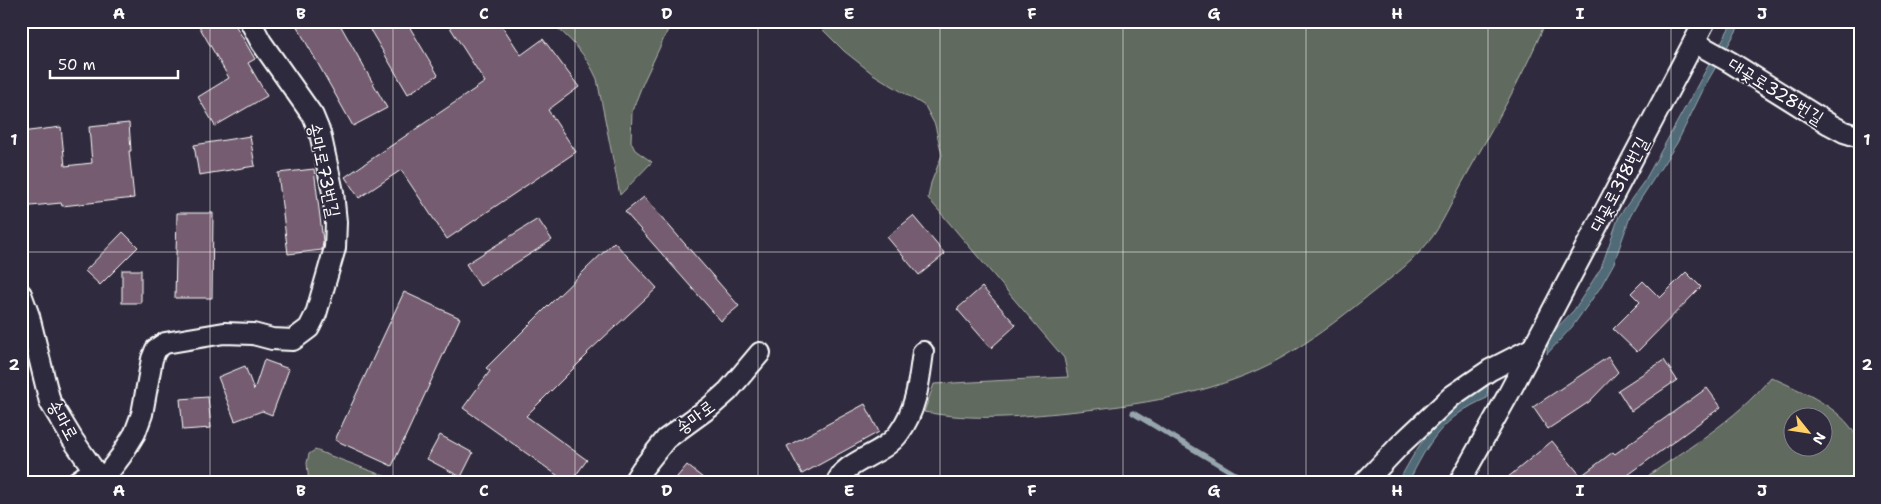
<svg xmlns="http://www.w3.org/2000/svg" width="1881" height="504" viewBox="0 0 1881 504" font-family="'Shantell Sans','Poor Story',sans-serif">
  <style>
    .green { fill: #606a5e; stroke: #b0b4ae; fill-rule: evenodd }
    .water { fill: #516a78; stroke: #97a6ae }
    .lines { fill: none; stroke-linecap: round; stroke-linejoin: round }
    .stream { stroke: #97a6ae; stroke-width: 5 }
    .building { fill: #745c6f; stroke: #fff }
    .minor-casing { stroke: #fff; stroke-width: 24 }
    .minor { stroke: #2f2a3d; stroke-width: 20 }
    .grid { fill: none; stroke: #fff; stroke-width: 1; stroke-opacity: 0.55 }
    .labels { text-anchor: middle; stroke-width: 4; stroke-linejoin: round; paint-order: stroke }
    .street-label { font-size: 18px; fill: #fff; stroke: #2f2a3d }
    .neatline { fill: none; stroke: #fff; stroke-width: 2 }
    .grid-label { font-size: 16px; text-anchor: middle; font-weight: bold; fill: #fff }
  </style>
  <rect width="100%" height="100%" fill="#2f2a3d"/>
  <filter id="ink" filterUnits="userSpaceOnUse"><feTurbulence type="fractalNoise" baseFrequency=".02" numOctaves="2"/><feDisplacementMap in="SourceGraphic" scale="10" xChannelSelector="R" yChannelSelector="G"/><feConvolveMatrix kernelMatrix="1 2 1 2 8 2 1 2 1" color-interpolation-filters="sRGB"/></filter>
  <g filter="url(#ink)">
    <g class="green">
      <path d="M549,21H672L643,83L632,111L631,142L635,150L652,162L620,195L597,79C586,54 570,38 549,21Z"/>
      <path d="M814,21H1546C1524,75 1494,126 1466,176C1455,195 1446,217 1433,236C1416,260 1391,278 1368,296C1338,320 1306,345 1272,363C1210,395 1137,405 1068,412C1019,417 973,421 924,412L934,384L1068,377L1064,358L928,198L931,183L942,155L935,125L925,106L873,74L844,51Z"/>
      <path d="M1771,377C1800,391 1849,409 1859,444C1862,453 1860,472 1860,483H1638C1684,450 1736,421 1771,377ZM1824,416V446H1794V416Z"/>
      <path d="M315,450L395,480L397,483H309L307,463L309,454Z"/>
    </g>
    <g class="water">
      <path d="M1733,21H1742L1706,84L1677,143L1636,206L1630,217L1614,263L1600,288L1572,327L1547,354L1548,337L1574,310L1601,268L1619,216L1645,180Z"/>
      <path d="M1487,385L1488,387L1487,398C1443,417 1429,441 1408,483H1398C1422,436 1441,412 1487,385Z"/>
    </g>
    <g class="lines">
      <path class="stream" d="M1133,413L1250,483"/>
    </g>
    <g class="building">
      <path d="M196,21H233L255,59L248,63L267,96L215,126L198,97L229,78Z"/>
      <path d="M294,21H338L387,108L353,126Z"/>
      <path d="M365,21H406L438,75L408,94Z"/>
      <path d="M446,21H499L521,55L543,39L579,87L548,110L576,152L447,239L401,170L359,198L345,177L485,82Z"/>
      <path d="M129,123L131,151H129L134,198L62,206L61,203L21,207V132L61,127L65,166L92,163L89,127Z"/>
      <path d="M250,136L255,166L199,175L194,145Z"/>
      <path d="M314,169L323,241L322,250L288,254L278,173Z"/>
      <path d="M644,197L739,306L721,321L625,212Z"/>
      <path d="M177,213H213L212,298H175Z"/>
      <path d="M913,216L945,254L919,275L887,237Z"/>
      <path d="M538,219L552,240L480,286L466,264Z"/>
      <path d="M123,232L138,247L100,285L85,271Z"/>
      <path d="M614,242L657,288L587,353L588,354L526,416L587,460L570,483H568L463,408L490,371L486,368L555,299Z"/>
      <rect x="122" y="270" width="19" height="33"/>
      <path d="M1686,272L1701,287L1637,352L1613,329L1640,302L1631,293L1643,281L1660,298Z"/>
      <path d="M982,287L1016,325L991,348L957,309Z"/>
      <path d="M404,292L460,318L392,466L335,440Z"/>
      <path d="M1608,357L1618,372L1589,402L1548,429L1533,407Z"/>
      <path d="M264,360L289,369L272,415L262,411L235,421L218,377L245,366L254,390Z"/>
      <path d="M1664,360L1677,380L1631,411L1618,390Z"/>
      <path d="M1707,388L1721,407L1617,483H1501L1552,441L1581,476L1613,452L1615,454Z"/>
      <path d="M208,397L211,428L183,430L180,399Z"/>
      <path d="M865,404L879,432L802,474L787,446Z"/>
      <path d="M440,435L473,453L461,477L427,459Z"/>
      <path d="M687,465L709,483H672Z"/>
    </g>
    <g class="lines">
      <g class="minor-casing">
        <g id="minor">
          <path d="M1694,42L1730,62L1829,124L1844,132L1860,137"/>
          <path d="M21,294L29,316L50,402L73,440L103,483"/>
          <path d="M102,481L121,456L135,433L142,414L152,359L156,349L165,343L224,333L253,334L272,339L293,340L309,328L316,314L335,248L336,222L333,192L320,133L313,116L261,42L250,21"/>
          <path d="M75,483L94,470"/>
          <path d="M633,483L642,469L666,439L710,407L728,391L760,353"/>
          <path d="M837,483C844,460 883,456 899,433C917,409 919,380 923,352"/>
          <path d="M1364,483L1400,445L1452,396L1490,370L1533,348"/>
          <path d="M1459,483L1508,395L1705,21"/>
        </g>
      </g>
      <use href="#minor" class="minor"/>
    </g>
  </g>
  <path class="grid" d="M210,21V483M393,21V483M575,21V483M758,21V483M940,21V483M1123,21V483M1306,21V483M1488,21V483M1671,21V483M21,252H1860"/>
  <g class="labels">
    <g class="street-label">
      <text transform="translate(1776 91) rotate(32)" y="6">대곶로328번길</text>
      <text transform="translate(324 170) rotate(78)" y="6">송마로73번길</text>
      <text transform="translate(1619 184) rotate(-62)" y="6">대곶로318번길</text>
      <text transform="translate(695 417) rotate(-37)" y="6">송마로</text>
      <text transform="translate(63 420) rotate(61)" y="6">송마로</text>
    </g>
  </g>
  <rect width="1881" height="504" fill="none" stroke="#2f2a3d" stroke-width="55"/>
  <g transform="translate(1808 432) rotate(120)"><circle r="24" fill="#2f2a3d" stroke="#827f8b"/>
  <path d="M0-4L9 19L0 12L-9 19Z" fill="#ffd166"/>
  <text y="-8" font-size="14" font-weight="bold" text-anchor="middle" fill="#ffffff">N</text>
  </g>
  <path d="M50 70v8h128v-8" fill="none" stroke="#ffffff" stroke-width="2.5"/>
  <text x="58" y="70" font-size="15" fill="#ffffff" stroke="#2f2a3d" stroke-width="4" paint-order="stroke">50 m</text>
  <rect x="28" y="28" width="1826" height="448" class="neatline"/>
  <g class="grid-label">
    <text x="119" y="19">A</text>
    <text x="301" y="19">B</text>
    <text x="484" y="19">C</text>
    <text x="667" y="19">D</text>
    <text x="849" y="19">E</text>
    <text x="1032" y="19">F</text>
    <text x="1214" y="19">G</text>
    <text x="1397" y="19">H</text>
    <text x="1580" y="19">I</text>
    <text x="1762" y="19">J</text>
    <text x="14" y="145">1</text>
    <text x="1867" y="145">1</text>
    <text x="14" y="370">2</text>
    <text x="1867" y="370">2</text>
    <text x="119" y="496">A</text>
    <text x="301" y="496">B</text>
    <text x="484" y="496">C</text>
    <text x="667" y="496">D</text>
    <text x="849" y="496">E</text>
    <text x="1032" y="496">F</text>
    <text x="1214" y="496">G</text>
    <text x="1397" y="496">H</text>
    <text x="1580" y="496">I</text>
    <text x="1762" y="496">J</text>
  </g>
</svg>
